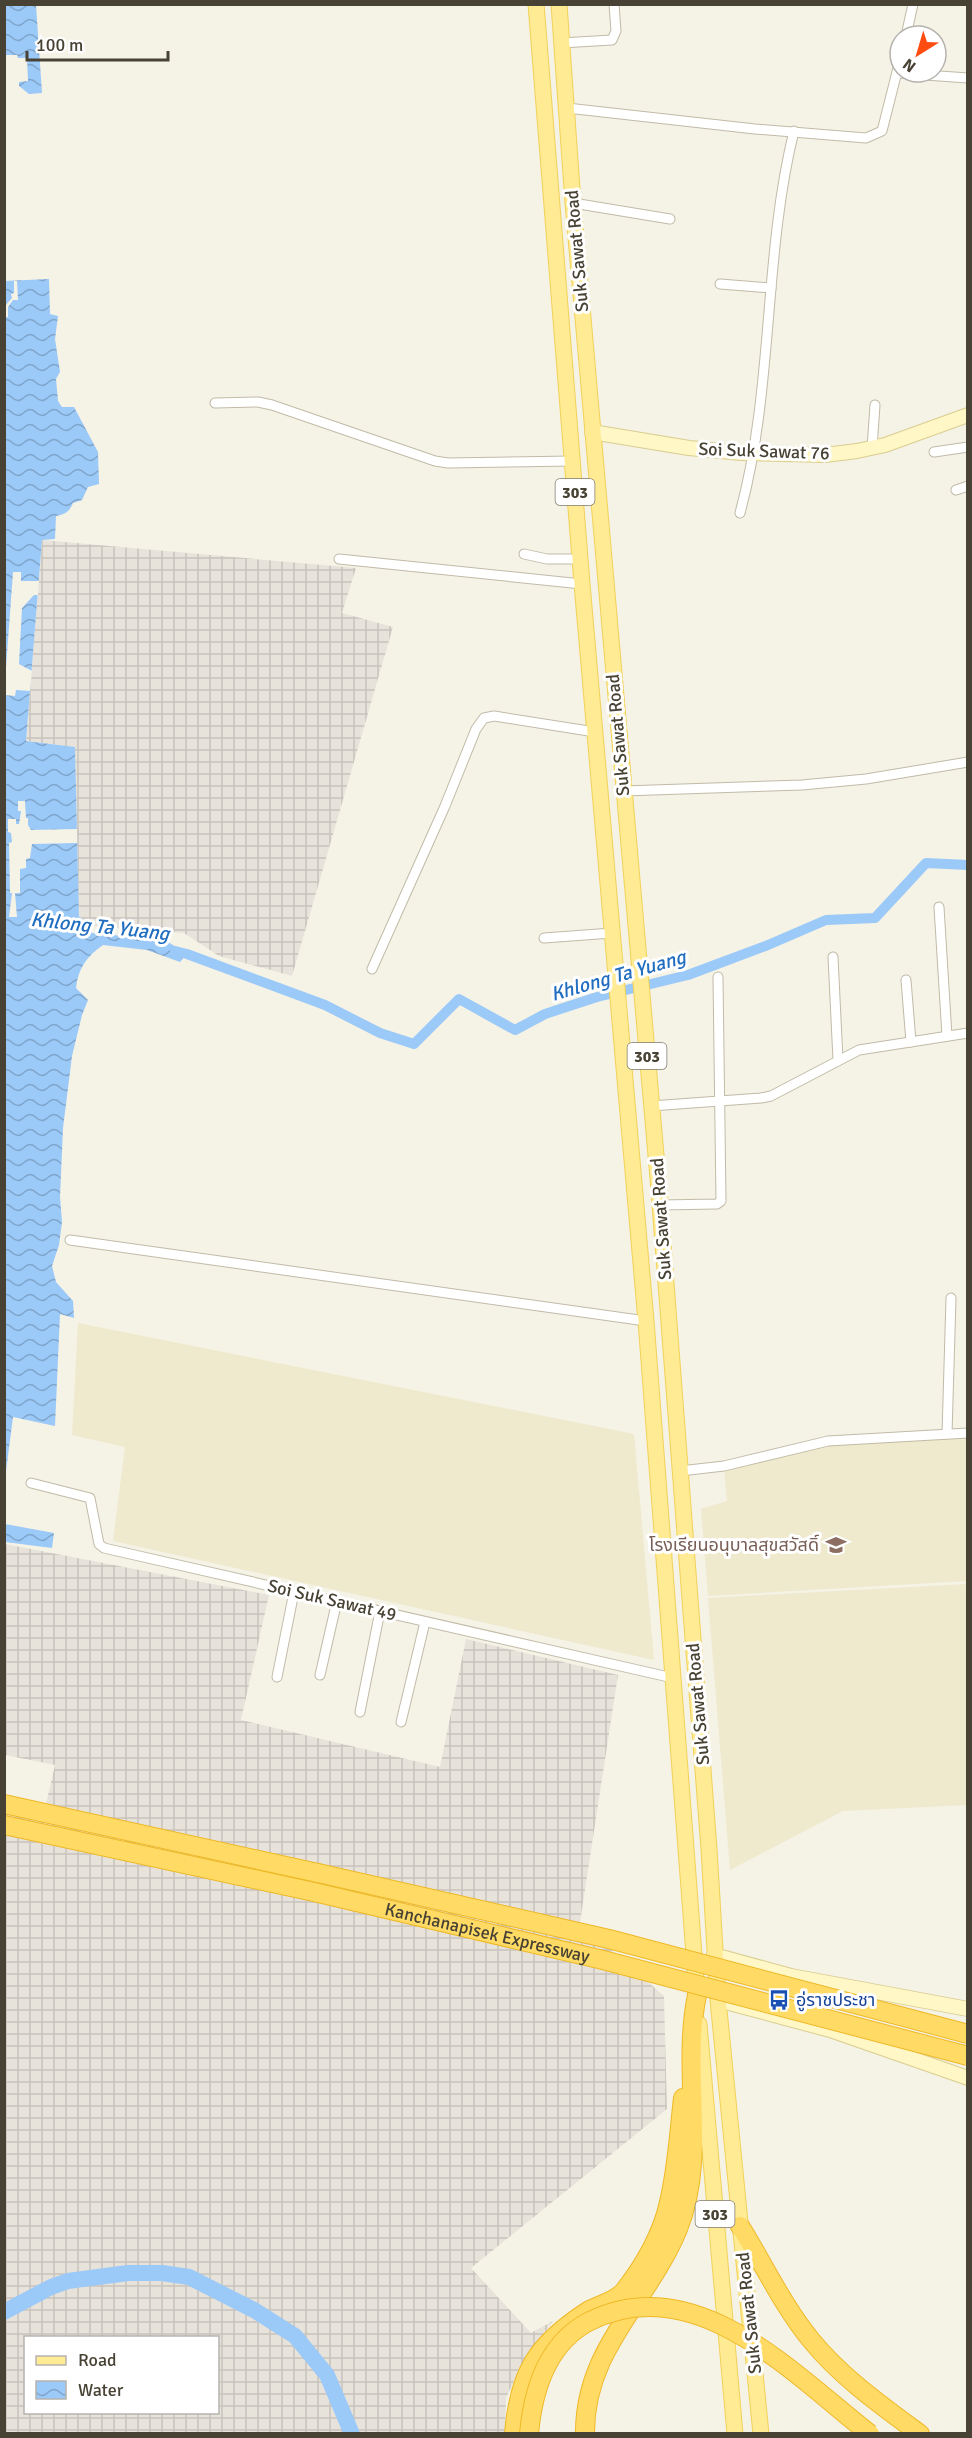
<svg xmlns="http://www.w3.org/2000/svg" width="972" height="2438" viewBox="0 0 972 2438" font-family="Signika,'Noto Sans Thai',sans-serif">
  <style>
    .industrial { fill: url(#industrial-grid); fill-rule: evenodd }
    .education { fill: #efe9ce }
    .water { fill: url(#water-waves) }
    .pier { fill: #f5f2e6 }
    .lines { fill: none; stroke-linecap: round; stroke-linejoin: round }
    .canal { stroke: #9bc9f8; stroke-width: 10 }
    .river { stroke: #9bc9f8; stroke-width: 16 }
    .street-casing { stroke: #c1bba7; stroke-width: 11 }
    .secondary-casing { stroke: #d9cd90; stroke-width: 16 }
    .primary-casing { stroke: #f1d158; stroke-width: 17 }
    .highway-casing { stroke: #eeb826; stroke-width: 20 }
    .street { stroke: #fff; stroke-width: 9 }
    .secondary { stroke: #fff7c5; stroke-width: 14 }
    .primary { stroke: #ffeb94; stroke-width: 15 }
    .highway { stroke: #ffdb66; stroke-width: 18 }
    .highway-bridge-casing { stroke: #eeb826; stroke-width: 20; stroke-linecap: butt }
    .highway-bridge { stroke: #ffdb66; stroke-width: 18 }
    .labels { text-anchor: middle; stroke-width: 6; stroke-linejoin: round; paint-order: stroke }
    .shield { fill: #fff; stroke: #7f7b71; stroke-width: 1.5 }
    .shield-label { font-size: 16px; font-weight: bold; fill: #484234 }
    .street-label { font-size: 18px; fill: #484234; stroke: #fff }
    .education-label { font-size: 18px; fill: #785e54; stroke: #fff; text-anchor: end }
    .transit-label { font-size: 18px; fill: #164399; stroke: #fff; text-anchor: start }
    .water-label { font-size: 20px; font-style: italic; fill: #216ec0; stroke: #fff }
  </style>
  <defs>
    <pattern id="industrial-grid" width="8" height="8" patternUnits="userSpaceOnUse" patternTransform="scale(1.5)"><rect width="8" height="8" fill="#e7e3db"/><path d="M0 4h8M4 0v8" fill="none" stroke="#c8c4bd"/></pattern>
    <pattern id="water-waves" width="16" height="10" patternUnits="userSpaceOnUse" patternTransform="scale(1.5)"><rect width="16" height="10" fill="#9bc9f8"/><path d="M0 5q4-4 8 0t8 0" fill="none" stroke="#80a5ca"/></pattern>
  </defs>
  <rect width="100%" height="100%" fill="#f5f2e6"/>
  <g class="industrial">
    <path d="M42,540L356,568L342,613L393,627L292,976L219,956L184,933L89,926L79,916L75,747L26,741Z"/>
    <path d="M5,1544L269,1595L241,1720L440,1767L466,1639L618,1675L580,1922L664,1996L667,2109L471,2268L531,2333L553,2321L523,2362L506,2398L505,2433H5L4,1811L43,1817L55,1765L5,1755ZM26,2338H218V2412H26Z"/>
  </g>
  <g class="education">
    <path d="M78,1323L634,1434L654,1660L113,1541L125,1447L72,1435Z"/>
    <path d="M967,1437V1581L708,1596L701,1509L727,1501L724,1470L828,1445Z"/>
    <path d="M967,1584V1805L843,1811L730,1870L708,1598Z"/>
  </g>
  <g class="water">
    <path d="M4,5H36L42,93L29,94L19,86V82L28,81L27,58H18L17,55H5Z"/>
    <path d="M49,279L50,314L58,316L55,339L60,372L56,379L58,401L62,407H74L98,452L99,484L88,487L82,500L73,503C69,512 66,514 56,516L55,539L42,540L26,741L75,747L79,916L90,926L92,933L165,940L187,954L180,962L147,950L103,945C87,956 78,968 76,988L88,1000L82,1015L72,1056L63,1128L60,1197L62,1222L59,1245L52,1266L56,1282L73,1301L74,1318L60,1314L55,1426L13,1417L5,1479L4,281Z"/>
    <path d="M5,1524L54,1533L52,1548L5,1542Z"/>
  </g>
  <g class="pier">
    <path d="M14,281H17L18,300H13L8,307V317H5V306L12,298L11,294L14,293Z"/>
    <path d="M13,572H21V581H39L38,595H34L22,608L19,664L32,671L30,691L16,690L15,696L4,695Z"/>
    <path d="M18,801H25L26,818H28V825L31,830L77,829V843L32,844L30,858L26,859V868L20,869V893H15L17,917H9L12,893H10L9,843L12,842L11,833L8,832V819H16V824H19L21,811H18Z"/>
  </g>
  <g class="lines">
    <path class="canal" d="M175,951L187,954L325,1005L380,1033L414,1044L459,999L515,1030L545,1014L597,997L688,975L768,945L826,920L875,918L926,863L968,865"/>
    <path class="river" d="M4,2312L51,2287L68,2281L128,2273H162L189,2277L254,2310L295,2336L327,2375L352,2434"/>
    <g class="street-casing">
      <g id="street">
        <path d="M906,36L913,4"/>
        <path d="M561,43L612,40L616,31L614,4"/>
        <path d="M897,73L968,78"/>
        <path d="M567,108L755,129L866,138L882,131L900,60"/>
        <path d="M573,203L670,219"/>
        <path d="M720,284L771,288"/>
        <path d="M215,403L258,402L272,405L435,461L448,463L573,461"/>
        <path d="M872,448L875,405"/>
        <path d="M934,452L968,447"/>
        <path d="M956,490L968,486"/>
        <path d="M740,513C774,388 763,256 794,131"/>
        <path d="M524,554L547,559H580"/>
        <path d="M339,559L582,584"/>
        <path d="M623,791L802,785L866,779L968,762"/>
        <path d="M939,907L947,1036"/>
        <path d="M544,938L612,933"/>
        <path d="M833,957L838,1060"/>
        <path d="M372,969L445,806L476,729L484,718L494,716L595,732"/>
        <path d="M906,980L911,1042"/>
        <path d="M651,1106L761,1098L771,1096L859,1050L968,1033"/>
        <path d="M660,1205L717,1204L721,1201L718,977"/>
        <path d="M70,1240L646,1321"/>
        <path d="M947,1434L951,1298"/>
        <path d="M680,1471L724,1466L828,1441L968,1433"/>
        <path d="M31,1483L90,1498L99,1544L104,1548L673,1678"/>
        <path d="M320,1675L337,1601"/>
        <path d="M277,1677L294,1592"/>
        <path d="M360,1712L380,1611"/>
        <path d="M401,1722L425,1622"/>
      </g>
    </g>
    <g class="secondary-casing">
      <g id="secondary">
        <path d="M592,432L689,448L741,453L825,455L857,451L885,445L968,415"/>
        <path d="M714,1955L791,1976L968,2009"/>
        <path d="M718,2000L830,2030L968,2078"/>
      </g>
    </g>
    <g class="primary-casing">
      <g id="primary">
        <path d="M536,4L582,584L646,1321L697,1994"/>
        <path d="M559,4L573,203L658,1178L709,1849L718,2000L761,2434"/>
        <path d="M699,2024L735,2434"/>
      </g>
    </g>
    <g class="highway-casing">
      <g id="highway">
        <path d="M4,1804L318,1873"/>
        <path d="M4,1825L314,1892"/>
        <path d="M740,2226C763,2263 783,2306 811,2340C841,2377 882,2406 920,2434"/>
        <path d="M514,2434C519,2372 537,2344 588,2311C600,2304 615,2302 624,2291C643,2267 663,2233 669,2202C677,2169 679,2133 683,2098"/>
        <path d="M585,2434C584,2349 648,2302 678,2229C708,2154 681,2072 697,1995"/>
      </g>
    </g>
    <use href="#street" class="street"/>
    <use href="#secondary" class="secondary"/>
    <use href="#primary" class="primary"/>
    <use href="#highway" class="highway"/>
    <g class="highway-bridge-casing">
      <g id="highway-bridge">
        <path d="M318,1873L609,1939L968,2034"/>
        <path id="s1" d="M314,1892L603,1960L968,2056"/>
        <path d="M529,2434C533,2390 547,2344 588,2322C695,2267 794,2375 870,2434"/>
      </g>
    </g>
    <use href="#highway-bridge" class="highway-bridge"/>
  </g>
  <defs>
    <g id="school-bare" transform="scale(1.62)"><path d="M0-5L7-2L0 1L-7-2ZM-4 1L0 2.5L4 1V4Q0 6-4 4Z" fill="#8d6e63" stroke="#fff" stroke-width="2.5" paint-order="stroke"/></g>
    <g id="bus-bare" transform="scale(1.62)"><path d="M-5-6H5V4H4V6H2V4H-2V6H-4V4H-5ZM-3.5-4V0h7V-4ZM-3.5 1.2v1.5H-2V1.2ZM2 1.2v1.5H3.5V1.2Z" fill="#1a4fb4" stroke="#fff" stroke-width="2.5" paint-order="stroke"/></g>
  </defs>
  <g fill-rule="evenodd">
    <use href="#school-bare" x="836" y="1545"/>
    <use href="#bus-bare" x="779" y="2000"/>
  </g>
  <g class="labels">
    <g class="shield">
      <rect x="555.5" y="479" width="39" height="26" rx="4.5"/>
      <rect x="627.5" y="1043" width="39" height="26" rx="4.5"/>
      <rect x="695.5" y="2201" width="39" height="26" rx="4.5"/>
    </g>
    <g class="shield-label">
      <text x="575" y="498">303</text>
      <text x="647" y="1062">303</text>
      <text x="715" y="2220">303</text>
    </g>
    <g class="street-label">
      <text transform="translate(577 251) rotate(-95)" y="6">Suk Sawat Road</text>
      <text transform="translate(764 451) rotate(2)" y="6">Soi Suk Sawat 76</text>
      <text transform="translate(618 735) rotate(-95)" y="6">Suk Sawat Road</text>
      <text transform="translate(661 1219) rotate(-94)" y="6">Suk Sawat Road</text>
      <text transform="translate(332 1600) rotate(13)" y="6">Soi Suk Sawat 49</text>
      <text transform="translate(698 1704) rotate(-95)" y="6">Suk Sawat Road</text>
      <text dy="6" stroke="none"><textPath href="#s1" startOffset="178">Kanchanapisek Expressway</textPath></text>
      <text transform="translate(749 2313) rotate(-96)" y="6">Suk Sawat Road</text>
    </g>
    <g class="education-label">
      <text x="819" y="1551">โรงเรียนอนุบาลสุขสวัสดิ์</text>
    </g>
    <g class="transit-label">
      <text x="796" y="2006">อู่ราชประชา</text>
    </g>
    <g class="water-label">
      <text transform="translate(100 926) rotate(6)" y="7">Khlong Ta Yuang</text>
      <text transform="translate(618 975) rotate(-16)" y="7">Khlong Ta Yuang</text>
    </g>
  </g>
  <rect width="972" height="2438" fill="none" stroke="#484234" stroke-width="12"/>
  <rect x="24" y="2336" width="195" height="78" fill="#ffffff" stroke="#b6b3ae" stroke-width="1.5"/>
  <rect x="36" y="2356" width="30" height="9" fill="#ffeb94" stroke="#b6b3ae" stroke-width="1.5"/>
  <text x="78" y="2366" font-size="18" fill="#484234">Road</text>
  <rect x="36" y="2381" width="30" height="18" fill="url(#water-waves)" stroke="#b6b3ae" stroke-width="1.5"/>
  <text x="78" y="2396" font-size="18" fill="#484234">Water</text>
  <g transform="translate(918 54) rotate(217)"><circle r="28" fill="#ffffff" stroke="#b6b3ae" stroke-width="1.5"/>
  <path d="M0-4.5L10 22L0 15L-10 22Z" fill="#ff4d12"/>
  <text y="-9" font-size="16" font-weight="bold" text-anchor="middle" fill="#484234">N</text>
  </g>
  <path d="M27 51v9h141v-9" fill="none" stroke="#484234" stroke-width="3"/>
  <text x="36" y="51" font-size="18" fill="#484234" stroke="#ffffff" stroke-width="4.5" paint-order="stroke">100 m</text>
</svg>
